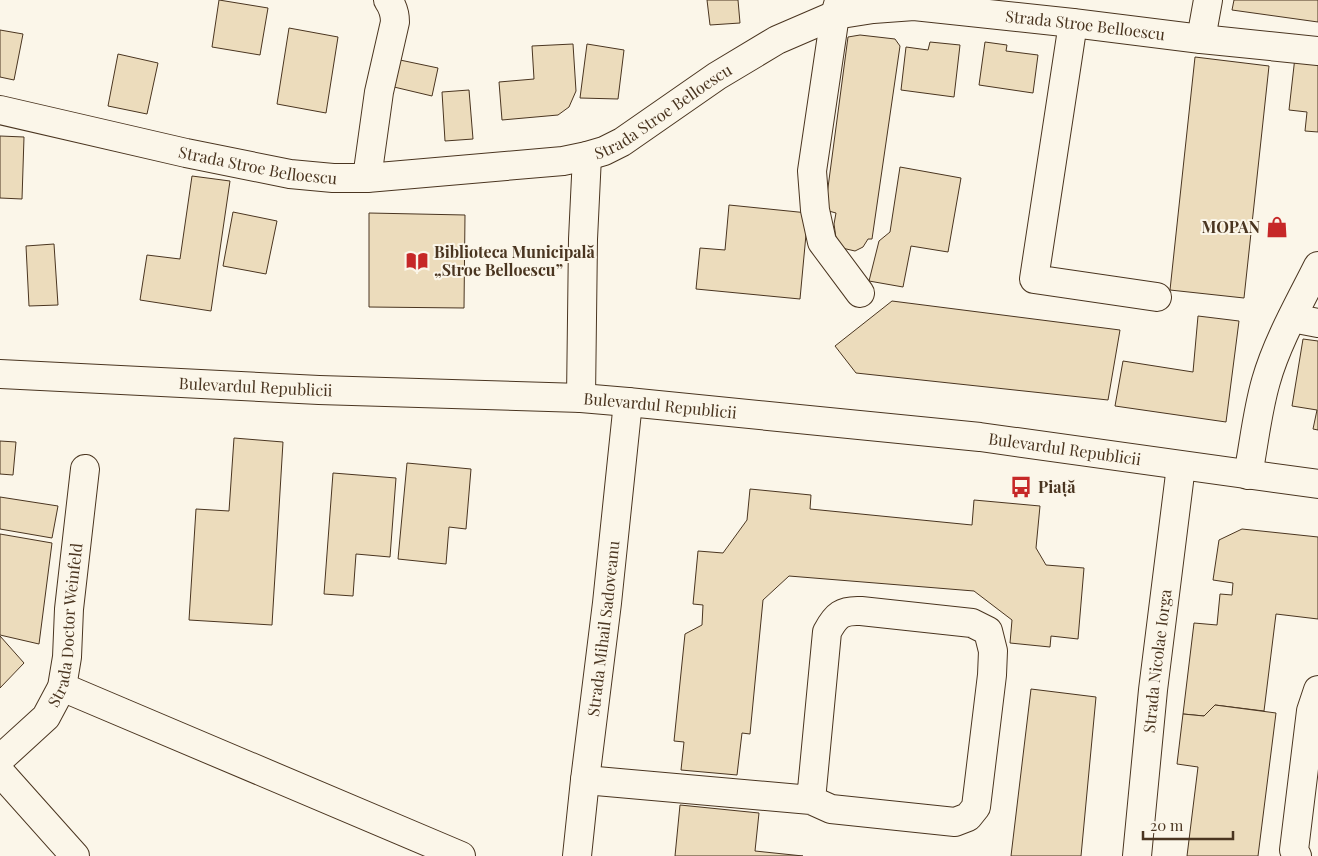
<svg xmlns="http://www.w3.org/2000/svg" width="1318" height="856" viewBox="0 0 1318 856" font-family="'Playfair Display',serif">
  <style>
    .building { fill: #ecdcbc; stroke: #4a3520 }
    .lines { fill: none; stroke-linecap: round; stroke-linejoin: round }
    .minor-casing { stroke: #4a3520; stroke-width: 30 }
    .major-casing { stroke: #4a3520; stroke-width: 30 }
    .minor { stroke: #fbf6e9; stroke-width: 28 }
    .major { stroke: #fbf6e9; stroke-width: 28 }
    .labels { text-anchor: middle; stroke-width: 4; stroke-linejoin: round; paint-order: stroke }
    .street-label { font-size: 16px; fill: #4a3520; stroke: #fbf6e9 }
    .poi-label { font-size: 16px; font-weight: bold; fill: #4a3520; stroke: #fbf6e9; text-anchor: start }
  </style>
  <rect width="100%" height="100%" fill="#fbf6e9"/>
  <g class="building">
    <path d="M219,0L268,8L260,55L212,47Z"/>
    <path d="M707,0H738L740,23L710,25Z"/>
    <path d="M1234,0H1318V22L1232,10Z"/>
    <path d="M289,28L338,37L326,113L277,104Z"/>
    <path d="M0,30L23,34L14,80L0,77Z"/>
    <path d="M860,35L895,39L900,46L872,239H868L863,247L855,251L842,248L836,238L834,224L836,213L825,210L848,37Z"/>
    <path d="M930,42L960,45L954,97L901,90L906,47L928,50Z"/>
    <path d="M985,42L1007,45L1006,51L1038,55L1033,93L979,85Z"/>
    <path d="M573,44L576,91L569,107L558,115L502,120L499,82L534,79L532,46Z"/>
    <path d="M587,44L624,50L618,99L580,98Z"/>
    <path d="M118,54L158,63L147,114L108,106Z"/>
    <path d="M1195,57L1269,66L1244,298L1170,290Z"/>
    <path d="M1295,57L1318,60V132L1305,131L1307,112L1289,110Z"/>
    <path d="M400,60L438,68L432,96L394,87Z"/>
    <path d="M469,90L473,139L445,141L442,92Z"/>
    <path d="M0,136L24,137L22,199L0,198Z"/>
    <path d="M900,167L961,178L948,252L911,246L903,287L869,281L879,241L890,232Z"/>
    <path d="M192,176L230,181L211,311L140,300L147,255L180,259Z"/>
    <path d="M729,205L808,213L800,299L696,289L700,248L725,250Z"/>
    <path d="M233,212L277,221L266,274L223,266Z"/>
    <path d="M369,213L465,215L464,308L369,307Z"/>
    <path d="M54,244L58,305L29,306L26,246Z"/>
    <path d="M892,301L1120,330L1108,400L856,373L835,346Z"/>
    <path d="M1198,316L1239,321L1226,422L1115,406L1123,361L1193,372Z"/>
    <path d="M1303,339L1318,341V430L1313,429L1317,410L1292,406Z"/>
    <path d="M234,438L283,442L272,625L189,620L196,509L229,511Z"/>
    <path d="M0,441L16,442L13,475L0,474Z"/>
    <path d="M407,463L471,469L466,529L449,527L446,564L398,559Z"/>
    <path d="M333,473L396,478L390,557L356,554L353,596L324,594Z"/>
    <path d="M750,489L811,495L810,509L972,525L974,500L1040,506L1036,548L1046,565L1084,568L1078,639L1051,636L1050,647L1010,643L1012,620L974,591L789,576L763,600L750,734L742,733L737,775L681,770L684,742L674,741L685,634L702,625L703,605L693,604L698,551L723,553L747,520Z"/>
    <path d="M0,497L58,506L52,538L0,529Z"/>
    <path d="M1242,529L1318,537V619L1276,614L1264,711L1215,705L1204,716L1183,714L1194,623L1217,625L1220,594L1232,595L1233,583L1213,580L1219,540Z"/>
    <path d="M0,534L52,543L39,644L0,635Z"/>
    <path d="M0,636L24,663L0,688Z"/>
    <path d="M1031,689L1096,697L1081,856H1011Z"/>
    <path d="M1215,705L1276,713L1258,856H1187L1198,767L1177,764L1183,714L1204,716Z"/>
    <path d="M680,805L759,813L755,851L803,856H675Z"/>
  </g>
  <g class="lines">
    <g class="minor-casing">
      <g id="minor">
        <path d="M839,1L835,15L812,171L815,210L822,242L860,293"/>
        <path d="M1073,23L1034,279L1157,297"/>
        <path d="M1201,39L1208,0"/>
        <path id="s1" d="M0,110L186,153L290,174L333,178H367L563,161L587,156L604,151L622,142L717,76L777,40L835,15L873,9L914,6L1073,23L1201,39L1318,51"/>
        <path d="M367,178L379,92L395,22C395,13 393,7 388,0"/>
        <path d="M1292,318L1318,323"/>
        <path d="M581,398L583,239L587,156"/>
        <path d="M1248,475C1254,444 1257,412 1266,381C1277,342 1300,302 1318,266"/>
        <path d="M62,687L461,856"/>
        <path id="s2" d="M0,759L46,717L62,687L67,657L69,609L85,469"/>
        <path d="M585,780L811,800L831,809L955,822L968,817L976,807L992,675L993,651L988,631L972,623L861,611C842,610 836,615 827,632L811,800"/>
        <path id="s3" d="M577,856L585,780L607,603L628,402"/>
        <path id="s4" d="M1137,856L1153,690L1181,466"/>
        <path d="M1297,856L1294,850L1311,711L1318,690"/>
      </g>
    </g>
    <g class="major-casing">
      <g id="major">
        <path id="s5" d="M0,374L319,390L581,398L628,402L980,437L1318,484"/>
        <path d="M0,772L75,856"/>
      </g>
    </g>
    <use href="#minor" class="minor"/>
    <use href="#major" class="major"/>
  </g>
  <defs>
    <g id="shop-bare" transform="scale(1.725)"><path d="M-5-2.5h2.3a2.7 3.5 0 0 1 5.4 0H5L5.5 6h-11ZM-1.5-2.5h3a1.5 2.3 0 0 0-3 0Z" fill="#c62828" stroke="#fbf6e9" stroke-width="2.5" paint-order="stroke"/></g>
    <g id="library-bare" transform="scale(1.725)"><path d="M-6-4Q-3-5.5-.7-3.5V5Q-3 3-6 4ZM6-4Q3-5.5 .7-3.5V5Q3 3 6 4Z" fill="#c62828" stroke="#fbf6e9" stroke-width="2.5" paint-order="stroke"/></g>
    <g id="bus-bare" transform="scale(1.725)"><path d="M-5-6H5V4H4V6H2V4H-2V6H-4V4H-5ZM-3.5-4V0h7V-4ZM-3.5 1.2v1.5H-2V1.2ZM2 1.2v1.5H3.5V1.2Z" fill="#c62828" stroke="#fbf6e9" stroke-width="2.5" paint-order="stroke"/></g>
  </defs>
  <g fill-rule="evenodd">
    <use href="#shop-bare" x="1277" y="227"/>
    <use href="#library-bare" x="417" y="261"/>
    <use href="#bus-bare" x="1021" y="487"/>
  </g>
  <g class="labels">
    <g class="street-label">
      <text dy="6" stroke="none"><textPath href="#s1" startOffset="1134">Strada Stroe Belloescu</textPath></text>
      <text dy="6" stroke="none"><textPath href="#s1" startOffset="684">Strada Stroe Belloescu</textPath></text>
      <text dy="6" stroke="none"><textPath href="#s1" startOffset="264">Strada Stroe Belloescu</textPath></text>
      <text dy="6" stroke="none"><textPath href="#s5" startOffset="256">Bulevardul Republicii</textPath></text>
      <text dy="6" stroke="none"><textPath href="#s5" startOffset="661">Bulevardul Republicii</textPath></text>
      <text dy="6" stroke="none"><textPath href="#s5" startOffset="1068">Bulevardul Republicii</textPath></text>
      <text dy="6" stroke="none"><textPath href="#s2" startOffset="158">Strada Doctor Weinfeld</textPath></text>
      <text dy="6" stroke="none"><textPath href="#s3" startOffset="229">Strada Mihail Sadoveanu</textPath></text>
      <text dy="6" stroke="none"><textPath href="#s4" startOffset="196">Strada Nicolae Iorga</textPath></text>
    </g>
    <g class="poi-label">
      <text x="1260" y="233" text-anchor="end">MOPAN</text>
      <text x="434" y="258">Biblioteca Municipală<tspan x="434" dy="18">„Stroe Belloescu”</tspan></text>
      <text x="1038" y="493">Piață</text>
    </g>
  </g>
  <path d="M1143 831v8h90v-8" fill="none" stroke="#4a3520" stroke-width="2.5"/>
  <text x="1150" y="831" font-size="15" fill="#4a3520" stroke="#fbf6e9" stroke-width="4" paint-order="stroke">20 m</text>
</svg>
